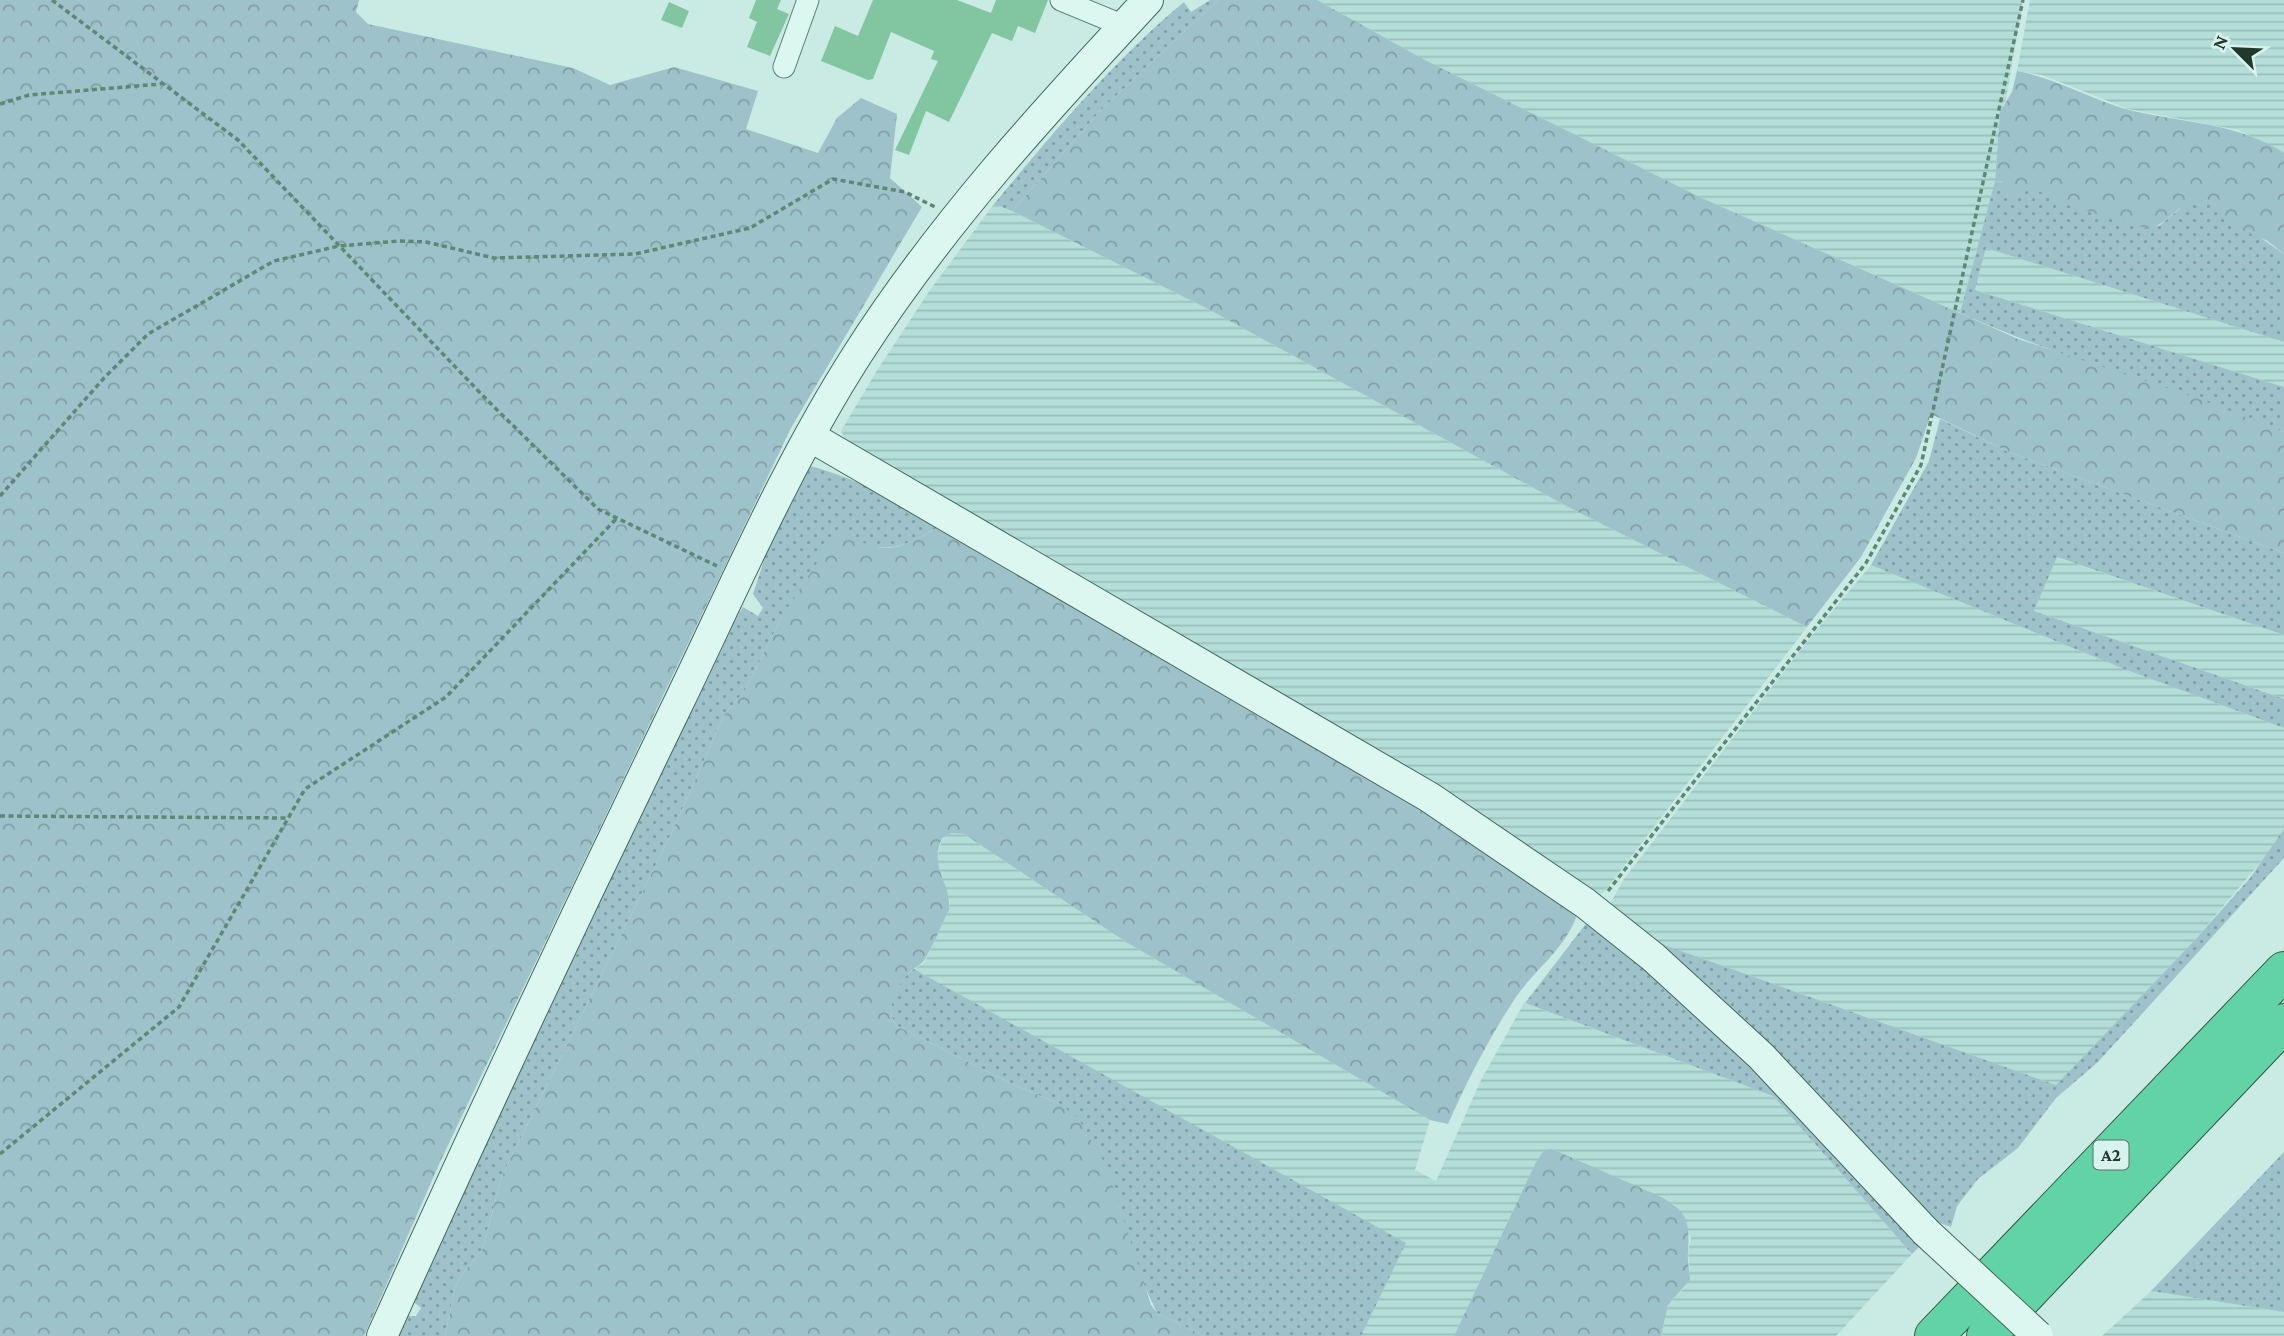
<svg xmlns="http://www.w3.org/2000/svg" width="2284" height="1336" viewBox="0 0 2284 1336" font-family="'Crimson Pro',serif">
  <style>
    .farmland { fill: url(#farmland-rules) }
    .grass { fill: url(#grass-dots) }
    .forest { fill: url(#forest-crowns) }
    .building { fill: #82c6a1 }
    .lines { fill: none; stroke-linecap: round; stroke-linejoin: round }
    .street-casing { stroke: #5f8776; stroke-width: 23 }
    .secondary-casing { stroke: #426957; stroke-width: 32 }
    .highway-casing { stroke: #354; stroke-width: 40 }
    .path { stroke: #5f8776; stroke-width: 3.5; stroke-dasharray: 5 3.5; stroke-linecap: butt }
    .street { stroke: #dcf7f0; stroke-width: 21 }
    .secondary { stroke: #dcf7f0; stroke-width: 30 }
    .highway { stroke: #62d3a6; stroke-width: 38 }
    .secondary-bridge-casing { stroke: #426957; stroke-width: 32; stroke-linecap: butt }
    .secondary-bridge { stroke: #dcf7f0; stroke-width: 30 }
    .labels { text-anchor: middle; stroke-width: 6; stroke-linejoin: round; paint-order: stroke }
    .shield { fill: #d8f3ed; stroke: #587067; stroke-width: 2 }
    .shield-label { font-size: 18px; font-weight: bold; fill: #21382d }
  </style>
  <defs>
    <pattern id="farmland-rules" width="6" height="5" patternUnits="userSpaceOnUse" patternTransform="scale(1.75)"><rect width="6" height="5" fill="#b4ded8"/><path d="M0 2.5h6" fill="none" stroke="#9abfba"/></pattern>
    <pattern id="grass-dots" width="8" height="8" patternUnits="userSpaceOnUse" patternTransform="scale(1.75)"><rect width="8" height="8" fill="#9ec2c9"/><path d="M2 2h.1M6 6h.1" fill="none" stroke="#809fa4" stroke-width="1.8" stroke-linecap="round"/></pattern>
    <pattern id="forest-crowns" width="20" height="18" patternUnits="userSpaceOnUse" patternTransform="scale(1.75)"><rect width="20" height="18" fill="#9ec2c9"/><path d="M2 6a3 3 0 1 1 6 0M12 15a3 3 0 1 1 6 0" fill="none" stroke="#809fa4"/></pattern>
  </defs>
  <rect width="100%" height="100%" fill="#c9ebe3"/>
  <g class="farmland">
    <path d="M1317,0H2023L2006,100L2000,112L1995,181L1960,313L1702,198L1427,61Z"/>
    <path d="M2030,0H2284V153L2238,130L2128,109L2042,75L2017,71Z"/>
    <path d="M994,204L1012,211L1208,309L1568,507L1807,627L1605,891L1596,898L847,444L841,431L876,372L930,290Z"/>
    <path d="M1986,248L2284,342V387L1975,290Z"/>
    <path d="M2056,557L2284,635V699L2034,611Z"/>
    <path d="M1871,565L2124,669L2284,728V829L2271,850L2193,942L2056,1085L1645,938L1606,911L1624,879L1809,639Z"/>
    <path d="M952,833L964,834L1126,942L1430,1120L1415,1170L1436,1181L1480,1082L1524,1003L1773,1096L1912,1254L1836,1336H1661L1668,1305L1685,1287L1690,1272L1688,1252L1691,1238L1675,1205L1552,1149L1535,1164L1454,1336H1361L1405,1243L914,969L924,963L949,910L950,902L937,871V858L942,838Z"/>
    <path d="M2151,1291L2284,1312V1336H2102Z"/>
  </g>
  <g class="grass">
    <path d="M1210,0H1218L1100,111L1012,211L994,204C1052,134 1113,61 1184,2L1191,12Z"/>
    <path d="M1995,181L2037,190L2159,226L2189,201L2206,200L2284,254V342L1986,248L1975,290L2284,387V432C2177,391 2065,360 1960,313Z"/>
    <path d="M1940,419L2009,452L2284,553V635L2057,557L2034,611L2284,699V728L2124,669L1871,565L1929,461Z"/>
    <path d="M810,466C857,478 897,502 939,527C909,543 900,551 865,546L782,617L744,692L724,715L673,830L502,1176L482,1250L461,1276L455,1288L445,1336H391L406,1316H416L421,1308L411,1300L724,638L743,607L758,616L763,608L753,594L772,536Z"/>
    <path d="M2284,829V858L2098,1062L2056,1098L2018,1148L1978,1179L1957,1206L1951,1227L1937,1222L1872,1155L1645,938L2056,1085L2193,942L2250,878Z"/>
    <path d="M1588,921L1649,960L1922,1244L1912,1254L1773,1096L1525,1003Z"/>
    <path d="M914,969L1406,1243L1361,1336H1204L1157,1313L1060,1104L1012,1084L897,1026C882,1010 898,980 914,969Z"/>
    <path d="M2284,1152V1312L2151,1291Z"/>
  </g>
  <g class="forest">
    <path d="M0,0H359L356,12L368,24L573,68L610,85L674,67L758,91L746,129L818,153L837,118L861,98L897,114L890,178L922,207L791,428L440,1162L364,1336H0Z"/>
    <path d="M1218,0H1317L1427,61L1702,198L2018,339L2191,396L2284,432V553L2009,452L1931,414L1916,458L1861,557L1807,627L1568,507L1208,309L1012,211L1100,111Z"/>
    <path d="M2017,71C2056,78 2090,99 2129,110C2182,123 2237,122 2284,153V254L2268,241L2244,231L2206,200C2174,202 2174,221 2149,229L2063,204L2037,190H2028L2018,197L2005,192L2002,182L1995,181L2000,112L2012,92Z"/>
    <path d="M939,527L1199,672L1579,906C1573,942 1537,967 1516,997C1490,1036 1467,1081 1448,1124L1430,1120L1126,942L964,834L952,833L942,838C928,869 952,883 949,910C941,926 934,944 925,959C921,966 914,967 909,973C896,986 883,1012 897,1026L1012,1084L1060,1104L1078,1118L1107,1167L1151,1305L1157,1313L1204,1336H445L455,1288L461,1276L482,1250L502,1176L673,830L724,715L744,692L782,617L825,550L845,532C884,559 900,548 939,527Z"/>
    <path d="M1552,1149L1659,1196C1688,1211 1690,1222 1688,1252C1687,1261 1690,1271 1690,1280L1668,1305L1661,1336H1454L1535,1164L1544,1150Z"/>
  </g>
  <g class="building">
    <path d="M756,0H781L777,9L789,14L770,56L747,47L757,22L749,18Z"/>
    <path d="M873,0H957L991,13L996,0H1048L1035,33L1018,26L1012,41L992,33L949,122L926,111L909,155L895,150L938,61L931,59L934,51L891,32L873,79L868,80L821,61L835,26L858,36Z"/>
    <path d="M669,2L689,11L682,28L661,20Z"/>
  </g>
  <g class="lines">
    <g class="street-casing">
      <g id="street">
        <path d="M1061,0L1124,26"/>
        <path d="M784,67L808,0"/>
      </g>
    </g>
    <g class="secondary-casing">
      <g id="secondary">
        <path d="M811,437L1429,797L1585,903L1653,957L1761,1056L1926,1232"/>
        <path d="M382,1336C477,1125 575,916 676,708C733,590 786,466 857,355C940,225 1044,112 1148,0"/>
      </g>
    </g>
    <g class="highway-casing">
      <g id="highway">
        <path d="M1934,1336L2284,971"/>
        <path d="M1986,1336L2284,1023"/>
      </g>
    </g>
    <g class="path">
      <path d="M52,0L238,140L487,400L598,509L717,566"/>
      <path d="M0,104L29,95L161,84"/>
      <path d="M0,496L104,378L148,334L274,261L339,246L399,241L426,242L494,258L635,254L750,228L833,179L905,192L935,207"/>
      <path d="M0,816L288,818"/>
      <path d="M1608,891L1866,563L1921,465L2023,0"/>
      <path d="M0,1154L179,1007L305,789L446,697L617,518"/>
    </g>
    <use href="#street" class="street"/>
    <use href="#secondary" class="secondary"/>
    <use href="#highway" class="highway"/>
    <g class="secondary-bridge-casing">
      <path id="secondary-bridge" d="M1926,1232L2038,1336"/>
    </g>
    <use href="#secondary-bridge" class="secondary-bridge"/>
  </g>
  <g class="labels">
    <rect class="shield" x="2093.5" y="1140.5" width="35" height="29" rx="5"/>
    <g class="shield-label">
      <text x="2111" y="1161">A2</text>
    </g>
  </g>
  <g transform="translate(2235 49) rotate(294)" stroke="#d8f3ed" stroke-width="5" paint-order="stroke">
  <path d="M0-5L12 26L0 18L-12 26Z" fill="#21382d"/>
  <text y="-10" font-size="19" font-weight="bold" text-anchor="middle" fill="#21382d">N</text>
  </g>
</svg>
